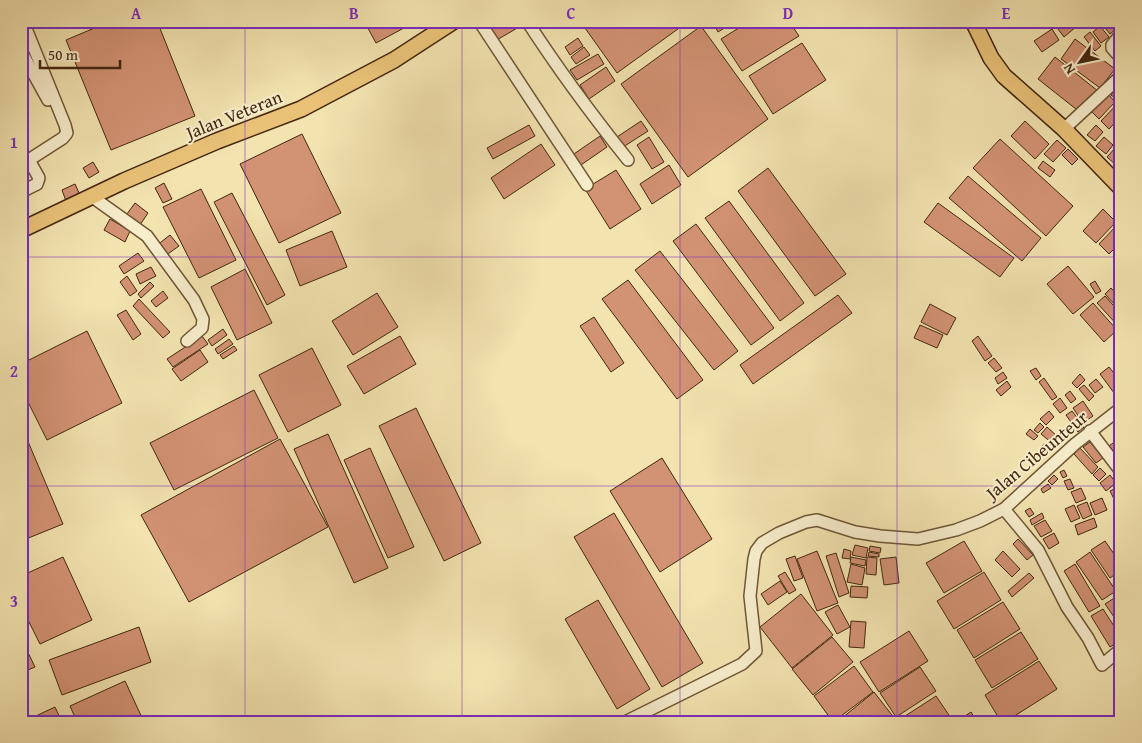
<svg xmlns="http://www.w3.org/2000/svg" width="1142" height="743" viewBox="0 0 1142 743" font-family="'Gentium Book Plus',serif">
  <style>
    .building { fill: #d29274; stroke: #43270f }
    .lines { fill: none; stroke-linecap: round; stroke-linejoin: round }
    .minor-casing { stroke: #6f5637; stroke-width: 14 }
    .major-casing { stroke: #43270f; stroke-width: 18 }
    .minor { stroke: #f7edcb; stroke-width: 11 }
    .major { stroke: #e9c278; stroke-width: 15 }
    .grid { fill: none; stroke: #7b2cbf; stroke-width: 1; stroke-opacity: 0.55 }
    .labels { text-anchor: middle; stroke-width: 4; stroke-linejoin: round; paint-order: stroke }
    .street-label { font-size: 18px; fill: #43270f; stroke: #f7edcb }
    .neatline { fill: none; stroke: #7b2cbf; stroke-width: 2 }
    .grid-label { font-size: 16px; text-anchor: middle; font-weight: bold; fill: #7b2cbf }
  </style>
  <rect width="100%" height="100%" fill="#f2e3af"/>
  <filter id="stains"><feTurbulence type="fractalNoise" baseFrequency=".004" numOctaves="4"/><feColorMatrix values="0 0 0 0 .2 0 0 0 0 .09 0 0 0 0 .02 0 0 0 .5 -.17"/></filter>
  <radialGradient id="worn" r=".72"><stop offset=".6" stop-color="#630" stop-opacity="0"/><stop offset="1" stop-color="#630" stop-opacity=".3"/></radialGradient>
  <g class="building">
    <path d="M111,21H157L195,116L111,150L66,40Z"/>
    <path d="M364,21H417L376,43Z"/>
    <path d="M486,21H515L519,27L495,41Z"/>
    <path d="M550,21H562L554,27Z"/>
    <path d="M580,21H689L617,73Z"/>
    <path d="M712,21H736L718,32Z"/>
    <path d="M750,21H789L799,36L742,71L721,39Z"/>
    <path d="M1052,21H1083L1064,37Z"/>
    <path d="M1105,21H1113L1118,27L1110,34L1102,24Z"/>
    <path d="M701,26L768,119L688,177L621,84Z"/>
    <path d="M1100,26L1109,37L1101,43L1093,32Z"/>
    <path d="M1052,29L1059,40L1042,52L1034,41Z"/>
    <path d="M1090,32L1101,46L1095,51L1084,37Z"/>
    <path d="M578,38L583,46L570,55L565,47Z"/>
    <path d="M1075,39L1115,69L1100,88L1061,59Z"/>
    <path d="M802,43L826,80L773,114L749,76Z"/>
    <path d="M584,47L590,55L576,64L571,57Z"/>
    <path d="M598,54L604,64L577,80L570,70Z"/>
    <path d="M1055,57L1098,91L1081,113L1038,79Z"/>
    <path d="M606,67L615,81L589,99L580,85Z"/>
    <path d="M1120,84L1121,96L1118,100L1111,95Z"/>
    <path d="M1109,95L1115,102L1099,119L1092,112Z"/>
    <path d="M1121,100V116L1109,129L1101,121Z"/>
    <path d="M641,121L648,131L620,149L614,139Z"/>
    <path d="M1025,121L1049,144L1035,159L1011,136Z"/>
    <path d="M529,125L535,136L493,159L487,148Z"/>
    <path d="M1096,125L1103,132L1095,141L1087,135Z"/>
    <path d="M302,134L341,213L279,243L240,164Z"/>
    <path d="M600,136L607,147L578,167L571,156Z"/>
    <path d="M649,137L664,162L652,169L637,145Z"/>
    <path d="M1104,137L1113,145L1106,154L1096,146Z"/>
    <path d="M1000,139L1073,206L1046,236L973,168Z"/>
    <path d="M1057,140L1066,148L1053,162L1044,154Z"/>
    <path d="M541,144L555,165L504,199L491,178Z"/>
    <path d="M1116,147L1121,151V162L1117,166L1107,157Z"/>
    <path d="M1068,149L1078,159L1072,165L1062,155Z"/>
    <path d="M1043,161L1055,170L1050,177L1038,168Z"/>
    <path d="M93,162L99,172L89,178L83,168Z"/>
    <path d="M669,165L681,185L652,204L640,184Z"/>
    <path d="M768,168L846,274L815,296L738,191Z"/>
    <path d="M616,170L641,209L610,229L585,189Z"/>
    <path d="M968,176L1041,238L1022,261L949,198Z"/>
    <path d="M164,183L172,199L163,203L155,188Z"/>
    <path d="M75,184L80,195L66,201L62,190Z"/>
    <path d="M201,189L236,260L199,278L163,207Z"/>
    <path d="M232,193L285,295L267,305L214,202Z"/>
    <path d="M729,201L804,303L780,321L705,218Z"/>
    <path d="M135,203L148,213L138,228L124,218Z"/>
    <path d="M938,203L1014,258L1000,277L924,222Z"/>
    <path d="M1103,209L1116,222L1096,243L1083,231Z"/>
    <path d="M110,219L130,231L125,242L104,230Z"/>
    <path d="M696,224L774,328L751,345L673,241Z"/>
    <path d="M1118,224L1121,227V242L1109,254L1099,244Z"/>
    <path d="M332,231L347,267L300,286L286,250Z"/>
    <path d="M170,235L179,246L165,256L156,246Z"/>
    <path d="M660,251L738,351L714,370L635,270Z"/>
    <path d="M138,253L144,261L124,274L119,266Z"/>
    <path d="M1068,266L1094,297L1073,314L1047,284Z"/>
    <path d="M151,267L156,276L140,284L136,274Z"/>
    <path d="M245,269L272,323L237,340L211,287Z"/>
    <path d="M127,276L137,291L130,296L120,282Z"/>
    <path d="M628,280L703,380L677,399L602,299Z"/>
    <path d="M1095,281L1101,291L1096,294L1090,284Z"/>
    <path d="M150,282L154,286L141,298L138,294Z"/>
    <path d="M1118,284L1121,289L1120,295L1114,286Z"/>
    <path d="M1111,288L1121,299V303L1117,307L1105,294Z"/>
    <path d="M163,291L168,298L156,307L151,301Z"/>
    <path d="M377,293L398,327L353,355L332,321Z"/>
    <path d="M838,295L852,313L753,384L740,365Z"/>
    <path d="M1105,296L1121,314L1120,328L1097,303Z"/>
    <path d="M139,299L170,332L163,338L133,306Z"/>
    <path d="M1093,303L1117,330L1104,342L1080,315Z"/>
    <path d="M930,304L956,318L947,335L921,322Z"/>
    <path d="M126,310L141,334L133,340L117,315Z"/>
    <path d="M594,317L624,363L611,372L580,326Z"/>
    <path d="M920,325L943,335L937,348L914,338Z"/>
    <path d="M223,329L227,335L212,346L208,340Z"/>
    <path d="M87,331L122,403L47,440L21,388V364Z"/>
    <path d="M202,336L208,344L173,367L167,359Z"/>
    <path d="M400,336L416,364L364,394L347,366Z"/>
    <path d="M978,336L992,356L985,361L972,341Z"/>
    <path d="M229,339L233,344L218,354L215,349Z"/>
    <path d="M234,346L237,350L223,359L220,355Z"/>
    <path d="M312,348L341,405L288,432L259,375Z"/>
    <path d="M200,350L208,362L181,381L172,369Z"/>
    <path d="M994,358L1002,368L996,372L988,363Z"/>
    <path d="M1109,367L1121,382L1120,401L1100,374Z"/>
    <path d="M1036,368L1041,376L1036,380L1030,371Z"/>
    <path d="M1003,372L1007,378L998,384L995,378Z"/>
    <path d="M1080,374L1085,380L1077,388L1072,383Z"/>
    <path d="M1044,378L1057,397L1052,400L1039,382Z"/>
    <path d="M1096,379L1103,387L1095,393L1089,385Z"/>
    <path d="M1007,381L1011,387L1001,396L996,390Z"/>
    <path d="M1084,385L1094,396L1089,401L1079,389Z"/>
    <path d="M254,390L278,438L174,490L150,443Z"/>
    <path d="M1070,391L1076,399L1071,403L1065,395Z"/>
    <path d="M1060,398L1067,408L1060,413L1053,404Z"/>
    <path d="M1083,401L1093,416L1083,423L1073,408Z"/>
    <path d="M416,408L481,543L444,561L379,426Z"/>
    <path d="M1049,411L1054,417L1046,425L1040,419Z"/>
    <path d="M1072,411L1084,427L1078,432L1066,415Z"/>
    <path d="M1040,423L1044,427L1038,433L1034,430Z"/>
    <path d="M21,425L63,524L21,541Z"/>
    <path d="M1047,427L1058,437L1052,443L1041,434Z"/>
    <path d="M1030,429L1038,436L1034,440L1026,434Z"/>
    <path d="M328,434L388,568L354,583L294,449Z"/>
    <path d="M280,439L328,527L189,602L141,515Z"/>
    <path d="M1117,440L1121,446V451L1115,455L1109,446Z"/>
    <path d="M1090,442L1103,458L1096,463L1083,447Z"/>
    <path d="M1045,443L1050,448L1047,452L1041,447Z"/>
    <path d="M370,448L414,547L388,558L344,460Z"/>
    <path d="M1080,448L1098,467L1092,474L1074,454Z"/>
    <path d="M662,458L712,539L660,572L610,491Z"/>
    <path d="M1100,468L1106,474L1099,481L1093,475Z"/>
    <path d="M1064,470L1067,476L1063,478L1060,472Z"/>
    <path d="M1054,475L1058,479L1052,485L1048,481Z"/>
    <path d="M1110,475L1116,483L1106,491L1100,483Z"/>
    <path d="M1070,479L1074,488L1068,490L1064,481Z"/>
    <path d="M1048,484L1051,488L1043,493L1041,489Z"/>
    <path d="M1118,487L1121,492L1120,511L1110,491Z"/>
    <path d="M1081,488L1086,499L1076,503L1071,492Z"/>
    <path d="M1102,498L1107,510L1095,515L1090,503Z"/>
    <path d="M1087,502L1092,515L1083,519L1077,506Z"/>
    <path d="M1074,505L1080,518L1071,522L1065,509Z"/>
    <path d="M1030,508L1034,514L1029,517L1025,511Z"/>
    <path d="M614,513L703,663L662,687L574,537Z"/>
    <path d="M1042,513L1044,518L1032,525L1030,520Z"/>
    <path d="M1094,518L1097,527L1078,535L1075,525Z"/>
    <path d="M1045,520L1052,531L1041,537L1034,526Z"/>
    <path d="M1054,533L1059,543L1049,549L1043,539Z"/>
    <path d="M1121,536V552L1113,541Z"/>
    <path d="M1018,539L1033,555L1027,560L1013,544Z"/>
    <path d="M964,541L982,571L944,593L926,563Z"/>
    <path d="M1105,541L1121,564V570L1110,578L1091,550Z"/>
    <path d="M855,545L868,548L866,558L852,555Z"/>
    <path d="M870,546L881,548L880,553L869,551Z"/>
    <path d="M844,549L851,551L850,559L842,558Z"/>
    <path d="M817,551L838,603L817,611L797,559Z"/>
    <path d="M1003,551L1020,569L1012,577L995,560Z"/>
    <path d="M869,552L879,554V557L868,556Z"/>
    <path d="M1090,552L1116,591L1102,600L1076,562Z"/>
    <path d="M836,553L849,593L839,597L826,556Z"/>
    <path d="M795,556L803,578L794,581L786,559Z"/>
    <path d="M63,557L92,620L40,644L21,606V576Z"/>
    <path d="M851,557L866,560L865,566L850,563Z"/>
    <path d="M867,557L877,558L876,575L866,574Z"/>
    <path d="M896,557L899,583L884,585L880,559Z"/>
    <path d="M851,564L865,568L862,585L847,582Z"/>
    <path d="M1075,564L1100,606L1089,612L1064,571Z"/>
    <path d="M785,572L796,590L789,594L778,576Z"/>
    <path d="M984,572L1001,600L954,629L937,601Z"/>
    <path d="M1029,573L1034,578L1012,597L1008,591Z"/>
    <path d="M1121,578V591L1115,582Z"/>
    <path d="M780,581L787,592L768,605L761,594Z"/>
    <path d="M851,586L868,587L867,598L850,597Z"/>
    <path d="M801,594L833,635L792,668L760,627Z"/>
    <path d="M1119,595L1121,598V627L1105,604Z"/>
    <path d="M598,600L650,689L617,709L565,619Z"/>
    <path d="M1003,602L1020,629L974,658L957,630Z"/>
    <path d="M838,605L850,627L837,634L825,612Z"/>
    <path d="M1103,609L1121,637V640L1110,647L1091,616Z"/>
    <path d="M851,621L866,622L864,648L849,647Z"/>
    <path d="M139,627L151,662L62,695L49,660Z"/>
    <path d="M909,631L928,661L879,692L860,662Z"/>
    <path d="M1021,632L1038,659L992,688L975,660Z"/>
    <path d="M832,637L853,662L813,695L792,669Z"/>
    <path d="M21,638L35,667L21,673Z"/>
    <path d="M1039,661L1057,689L1005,722H1001L985,695Z"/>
    <path d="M854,666L873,692L833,722L814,696Z"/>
    <path d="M920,667L936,691L896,717L880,693Z"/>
    <path d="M125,681L144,722H77L70,706Z"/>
    <path d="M874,692L895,719L891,722H837Z"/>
    <path d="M936,696L953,721L900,722L899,720Z"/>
    <path d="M55,707L62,722H23Z"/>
    <path d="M971,712L977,722H956Z"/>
  </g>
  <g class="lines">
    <g class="minor-casing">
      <g id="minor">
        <path d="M479,21L587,185"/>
        <path d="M527,21C558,69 592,115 628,160"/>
        <path d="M1121,34L1112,45V48L1121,58"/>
        <path d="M21,51L48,100"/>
        <path d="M1064,129L1121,76"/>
        <path d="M21,165L63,138L67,133L65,125L23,21"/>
        <path d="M21,192L37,184L39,178L29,160"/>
        <path d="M91,196L147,236L194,300L203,319L202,328L187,341"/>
        <path d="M1090,431L1119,469"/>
        <path d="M1004,509L1038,550L1067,607L1088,638L1102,665L1121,649"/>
        <path d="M625,722L730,670L742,664L756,651L750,596L754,559L756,551L762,543L779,533L806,522L817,520L855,532L880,536L918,539L956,530L980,521L1004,509L1075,444L1121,408"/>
      </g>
    </g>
    <g class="major-casing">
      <g id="major">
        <path d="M973,21L991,58L1004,76L1064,129L1121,188"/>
        <path d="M21,230L124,181L217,141L301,109L394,60L454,21"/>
      </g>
    </g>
    <use href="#minor" class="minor"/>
    <use href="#major" class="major"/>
  </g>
  <path class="grid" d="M245,21V722M462,21V722M680,21V722M897,21V722M21,257H1121M21,486H1121"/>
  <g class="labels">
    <g class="street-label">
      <text transform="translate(234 115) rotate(-22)" y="6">Jalan Veteran</text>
      <text transform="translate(1037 455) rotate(-40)" y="6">Jalan Cibeunteur</text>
    </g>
  </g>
  <rect width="1142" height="743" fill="none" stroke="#f2e3af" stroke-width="55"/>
  <g transform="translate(1080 62) rotate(237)" stroke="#f7edcb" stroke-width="4" paint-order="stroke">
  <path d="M0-4L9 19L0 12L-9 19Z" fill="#43270f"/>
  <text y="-8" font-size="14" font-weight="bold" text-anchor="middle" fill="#43270f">N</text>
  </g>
  <path d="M40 60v8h80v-8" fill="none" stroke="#43270f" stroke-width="2.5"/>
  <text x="48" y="60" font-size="15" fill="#43270f" stroke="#f7edcb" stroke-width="4" paint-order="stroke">50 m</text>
  <rect x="28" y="28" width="1086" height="688" class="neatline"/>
  <g class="grid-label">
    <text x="136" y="19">A</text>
    <text x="354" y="19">B</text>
    <text x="571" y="19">C</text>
    <text x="788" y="19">D</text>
    <text x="1006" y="19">E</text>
    <text x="14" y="148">1</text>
    <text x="14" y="377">2</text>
    <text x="14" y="607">3</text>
  </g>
  <rect width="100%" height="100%" filter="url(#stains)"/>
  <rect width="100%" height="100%" fill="url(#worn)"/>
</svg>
